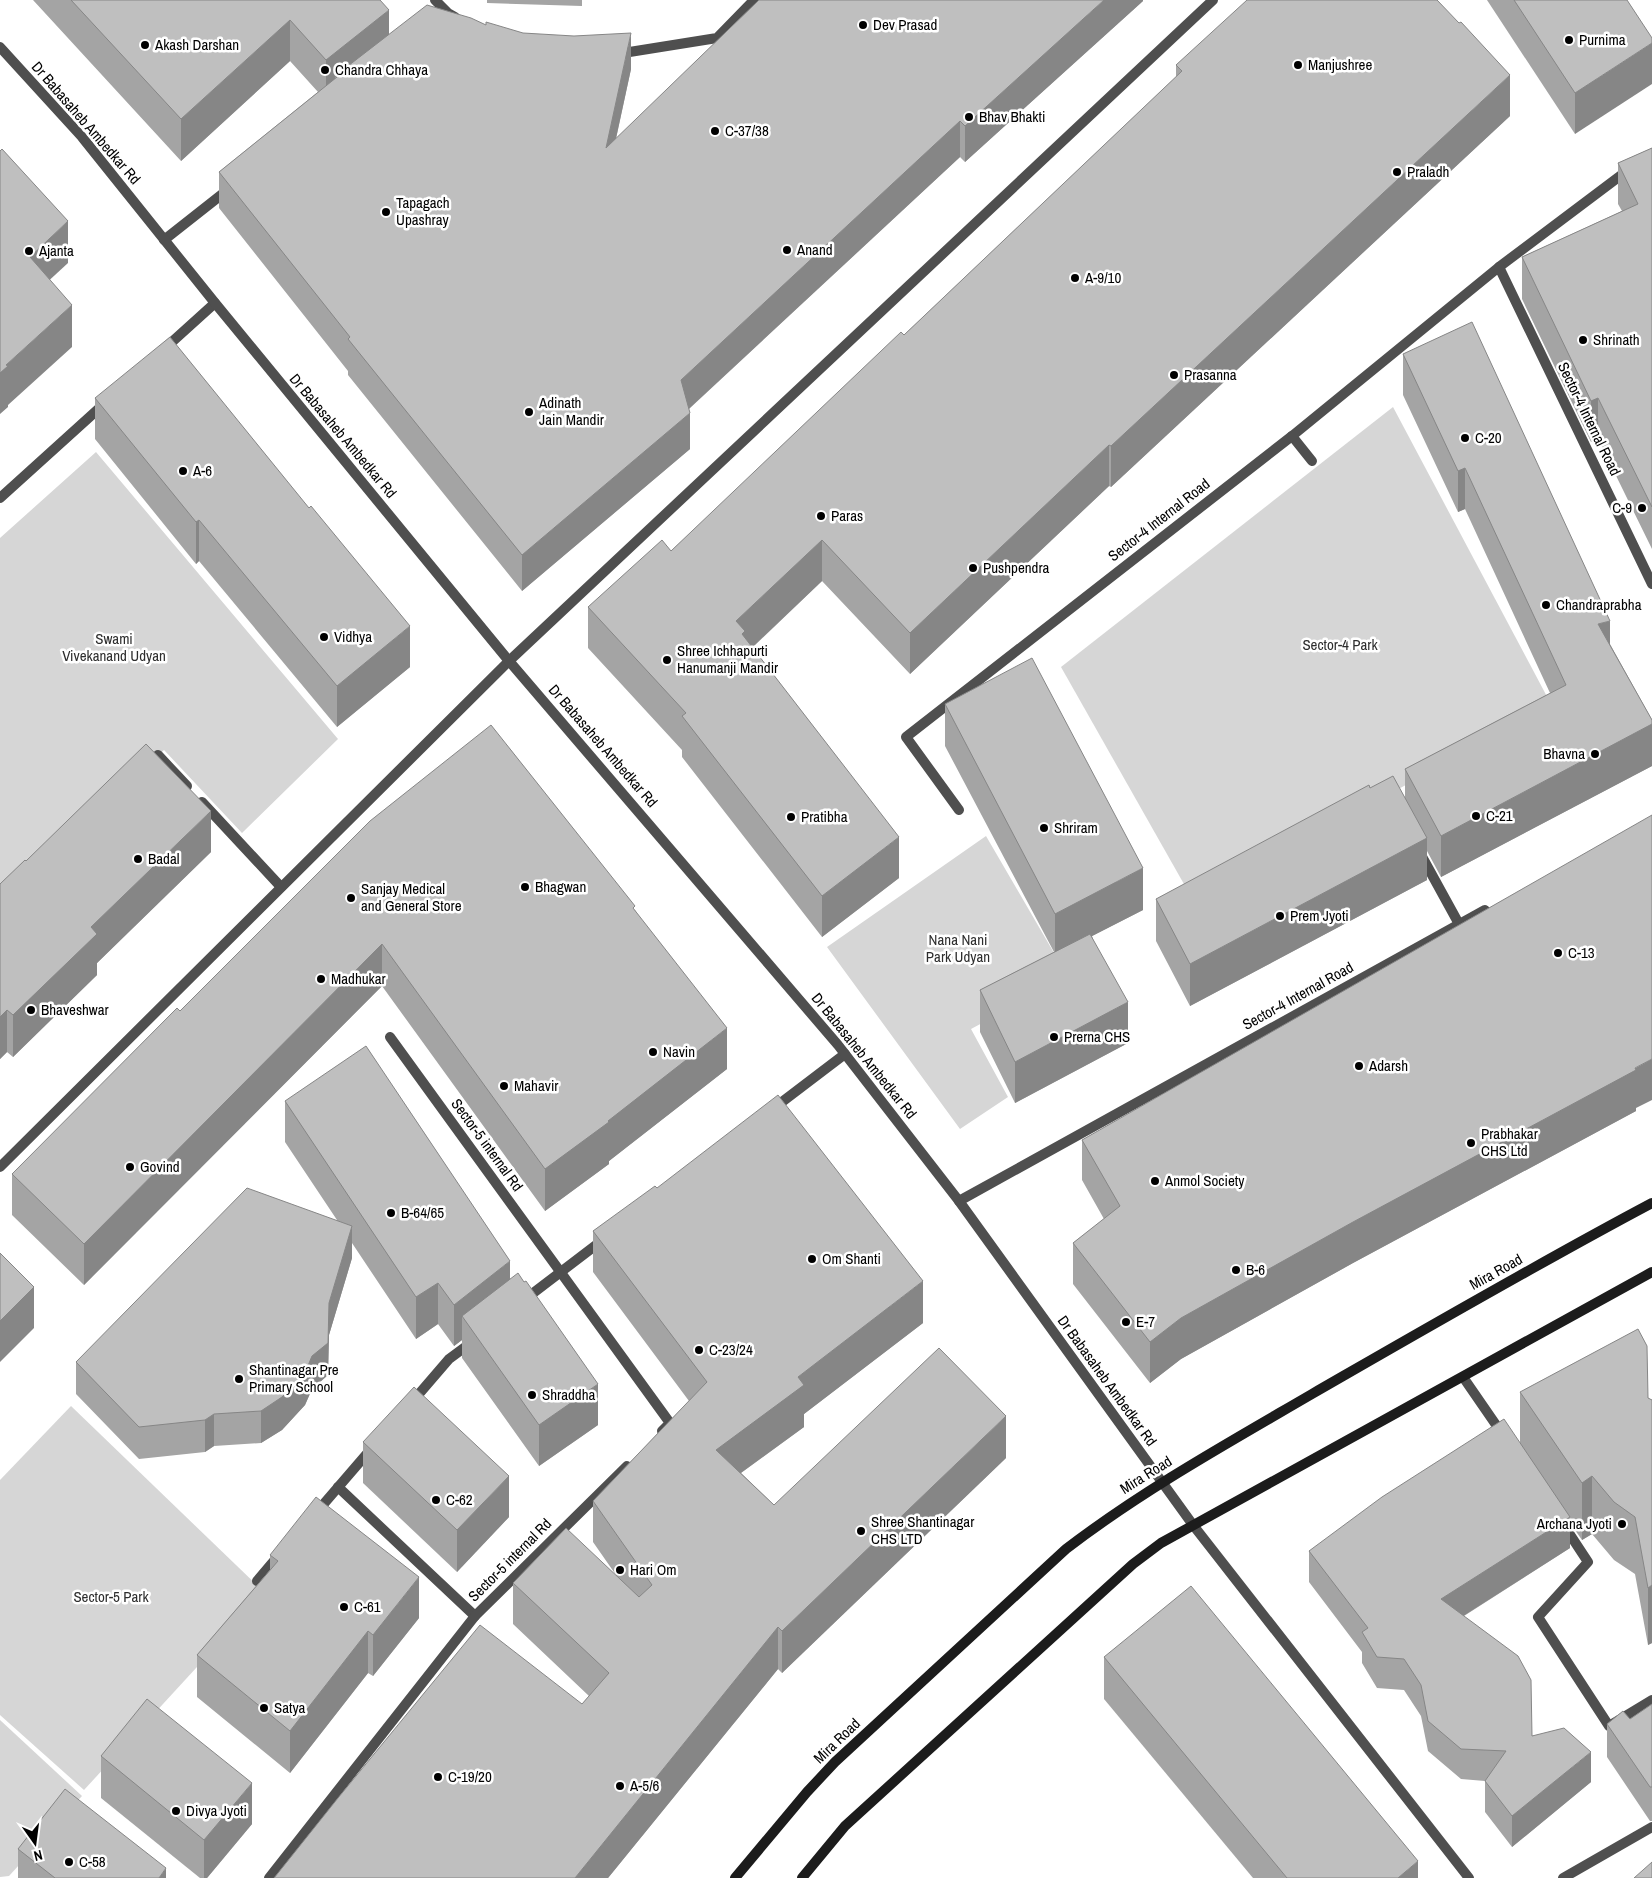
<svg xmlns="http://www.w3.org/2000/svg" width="1652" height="1878" viewBox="0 0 1652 1878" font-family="'Archivo Narrow',sans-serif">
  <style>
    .green { fill: #d6d6d6 }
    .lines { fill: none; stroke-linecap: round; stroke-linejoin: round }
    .service { stroke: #4f4f4f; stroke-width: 10 }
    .pedestrian { stroke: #4f4f4f; stroke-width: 10 }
    .minor { stroke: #4f4f4f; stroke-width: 10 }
    .tertiary { stroke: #4f4f4f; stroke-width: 10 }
    .secondary { stroke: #1c1c1c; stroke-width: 10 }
    .wall { fill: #a4a4a4 }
    .shaded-wall { fill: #868686 }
    .building { fill: #bfbfbf; stroke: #868686 }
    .poi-dot { fill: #000; stroke: #fff; stroke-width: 2 }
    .labels { text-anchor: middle; stroke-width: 5; stroke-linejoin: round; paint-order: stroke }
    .poi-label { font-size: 15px; fill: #000; stroke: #fff; text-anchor: start }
    .street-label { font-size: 15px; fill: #000; stroke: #fff }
    .park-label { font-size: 15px; fill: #2d2d2d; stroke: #fff }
  </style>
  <rect width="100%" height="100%" fill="#fff"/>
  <g class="green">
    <path d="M1393,407L1552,706L1193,900L1061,667Z"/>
    <path d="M96,452L338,739L242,833L164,750L0,902V538Z"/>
    <path d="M986,836L1068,977L971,1029L1008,1097L960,1129L827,947Z"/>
    <path d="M71,1406L265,1593L84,1790L0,1715V1480Z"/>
    <path d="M0,1720L82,1796L9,1876L0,1877Z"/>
  </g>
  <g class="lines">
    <path class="service" d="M1563,1878L1652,1827"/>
    <g class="pedestrian">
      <path d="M164,240L230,188"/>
      <path d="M158,755L187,786"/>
      <path d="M202,802L281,887"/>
      <path d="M1420,853L1459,924"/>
      <path d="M338,1487L475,1616"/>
    </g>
    <g class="minor">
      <path d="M435,0L448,13L455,17"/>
      <path d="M617,54L717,38L754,0"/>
      <path d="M1499,267L1628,170"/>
      <path d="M163,350L215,303"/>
      <path d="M1292,436L1312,461"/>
      <path d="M0,498L105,403"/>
      <path d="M959,810L906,737L1292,436L1499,267L1652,584"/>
      <path d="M390,1037L670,1423L662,1431"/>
      <path d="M774,1108L845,1054"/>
      <path d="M0,1167L509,661L1213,0"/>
      <path d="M959,1201L1485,910"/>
      <path d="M524,1300L604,1239"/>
      <path d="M1463,1377L1503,1435"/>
      <path d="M412,1402L449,1359L472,1342"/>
      <path d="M315,1514L371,1449"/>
      <path d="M1563,1524L1588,1562L1538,1617L1609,1726L1652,1700"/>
      <path d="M1193,1525L1469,1878"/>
      <path d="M257,1581L279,1555"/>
      <path d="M269,1878L475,1616L627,1466"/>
    </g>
    <path class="tertiary" d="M0,47L82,137L215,303L509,661L838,1045L959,1201L1193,1525"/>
    <g class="secondary">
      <path d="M735,1878L807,1792L835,1762L1066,1549C1143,1490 1228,1443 1312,1394C1425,1329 1537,1264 1652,1203"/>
      <path d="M802,1878L845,1826L1133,1564L1161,1543L1652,1272"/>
    </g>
  </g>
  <g class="wall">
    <path d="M33,0H380L389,34L486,25L631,69L616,139L1143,0V1L965,162L960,157L689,409L690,449L522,591L348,375V371L219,208V172L318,92L290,61L181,161Z"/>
    <path d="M487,0H582V6L487,3Z"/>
    <path d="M1487,0H1627L1575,134Z"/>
    <path d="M1176,65L1510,116L1111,487L1109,486L910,674L822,581L752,648L899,878L822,937L682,757V750L588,648V607L671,551L904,335L1176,77Z"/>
    <path d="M1652,148V549L1598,439L1591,442L1522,299V257L1622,211L1618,204V163Z"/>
    <path d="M1403,354L1610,644L1652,720V766L1441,877L1427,851V880L1190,1006L1156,941V899L1370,788L1405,798V769L1550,693L1465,509L1458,512L1403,395Z"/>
    <path d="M95,398L309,508L410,667L337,727L199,561L196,564L95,439Z"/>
    <path d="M945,704L1143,910L1092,936L1128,1043L1015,1103L980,1032V990L1054,952L945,746Z"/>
    <path d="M370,821L635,910L727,1069L609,1161V1164L545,1211L382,986L84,1285L12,1215V1174L180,1011Z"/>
    <path d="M211,852L97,963V975L13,1057L7,1052L0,1059V884L26,861Z"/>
    <path d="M285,1101L510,1278L598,1425L539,1466L462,1358V1340L454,1346L438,1324L416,1339L352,1243V1258L329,1335L328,1375L312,1389L305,1405L282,1430L261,1443L214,1446L205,1452L139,1459L76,1394V1362L337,1220L285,1142Z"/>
    <path d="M1636,1108V1111L1353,1263L1181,1359L1150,1383L1073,1284V1243L1104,1219L1082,1180V1140Z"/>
    <path d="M657,1188L923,1323L804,1414V1427L741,1473L774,1505L1006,1458L782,1673L778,1669L608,1878H274L582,1704L589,1696L513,1624V1583L616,1575L593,1542V1501L689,1401L593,1272V1231Z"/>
    <path d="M1520,1392L1648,1398L1652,1400V1643L1648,1645L1635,1574L1614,1560L1592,1534L1582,1540L1570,1523V1548L1464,1616L1532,1736L1591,1782L1512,1847L1485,1812V1781L1461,1779L1428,1751L1421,1716L1404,1690L1377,1688L1362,1663V1652L1309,1582V1551L1520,1443Z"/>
    <path d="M363,1442L509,1517L457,1572L363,1483Z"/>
    <path d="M270,1555L419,1618L373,1676L368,1673L290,1773L197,1697V1655L270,1570Z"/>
    <path d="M1104,1657L1418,1878H1253L1104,1699Z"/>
    <path d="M1652,1704V1821H1650L1607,1757V1724L1630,1719Z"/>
    <path d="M101,1756L252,1824L207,1878H200L101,1798Z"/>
    <path d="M18,1849L166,1878H18Z"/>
  </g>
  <g class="shaded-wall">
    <path d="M1104,0H1143V1L965,162V126Z"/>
    <path d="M389,10V51L335,76V94L326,102V60Z"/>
    <path d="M290,20V61L181,161V119Z"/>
    <path d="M631,33V69L606,184V148Z"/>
    <path d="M1652,43V84L1575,134V93Z"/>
    <path d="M1510,75V116L1111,487V446Z"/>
    <path d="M960,121V157L681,416V380Z"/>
    <path d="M68,221V263L30,298V257Z"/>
    <path d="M72,305V347L8,405V407L0,414V373L6,365Z"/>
    <path d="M1598,398V439L1591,442V401Z"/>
    <path d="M690,413V449L522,591V555Z"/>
    <path d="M1109,445V486L910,674V633Z"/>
    <path d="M1465,468V509L1458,512V471Z"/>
    <path d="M199,520V561L196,564V522Z"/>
    <path d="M822,540V581L745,654L736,621Z"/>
    <path d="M1610,621V662L1598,624Z"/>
    <path d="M410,626V667L337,727V686Z"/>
    <path d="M1652,724V766L1441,877V836Z"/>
    <path d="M211,811V852L97,963V975L13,1057V1015L91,927Z"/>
    <path d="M899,837V878L822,937V896Z"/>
    <path d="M1427,838V880L1190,1006V964Z"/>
    <path d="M1143,868V910L1055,955V914Z"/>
    <path d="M382,944V986L84,1285V1244Z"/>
    <path d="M1128,1002V1043L1015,1103V1062Z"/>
    <path d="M7,1010V1052L0,1059V1017Z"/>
    <path d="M727,1028V1069L609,1161V1164L545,1211V1169Z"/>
    <path d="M1652,1059V1100L1636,1108V1111L1353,1263L1181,1359L1150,1383V1342L1181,1318L1353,1222Z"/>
    <path d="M352,1226V1258L329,1335L328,1375L312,1389L305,1405L282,1430L261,1443V1411L329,1303Z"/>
    <path d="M510,1261V1303L462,1316V1340L454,1346V1305Z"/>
    <path d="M923,1281V1323L804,1414V1427L716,1491V1450L798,1377Z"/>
    <path d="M438,1283V1324L416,1339V1297Z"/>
    <path d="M34,1287V1328L0,1362V1321Z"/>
    <path d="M598,1384V1425L539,1466V1425Z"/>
    <path d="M214,1414V1446L205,1452V1420Z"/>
    <path d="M1006,1416V1458L782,1673V1631Z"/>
    <path d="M509,1476V1517L457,1572V1530Z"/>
    <path d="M1592,1476V1534L1582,1540V1483Z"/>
    <path d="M1570,1517V1548L1441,1630V1599Z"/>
    <path d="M419,1577V1618L373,1676V1635Z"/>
    <path d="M1652,1585V1643L1648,1645V1588Z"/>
    <path d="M778,1627V1669L608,1878H575Z"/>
    <path d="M368,1631V1673L290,1773V1731Z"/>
    <path d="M1591,1752V1782L1512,1847V1816Z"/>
    <path d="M252,1783V1824L207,1878H204V1840Z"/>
    <path d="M1418,1861V1878H1398Z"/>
    <path d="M166,1868V1878H159Z"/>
  </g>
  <g class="building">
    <path d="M71,0H380L389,10L326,60L290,20L181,119Z"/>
    <path d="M759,0H1104L965,126L960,121L681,380L690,413L522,555L348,339L350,337L219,172L337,77L335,76L427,5L471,18L486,25V22L523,33L574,36L631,33L606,148Z"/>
    <path d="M1247,0H1437L1459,23L1461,22L1510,75L1111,446L1109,445L910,633L822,540L736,621L745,631L742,634L899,837L822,896L682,716L686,713L588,607L662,540L671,551L901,332L904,335L1182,71L1176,65Z"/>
    <path d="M1514,0H1627L1652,38V43L1575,93Z"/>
    <path d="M1652,148V507L1598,398L1591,401L1522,257L1638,204L1618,163Z"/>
    <path d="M2,149L68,221L30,257L72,305L6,365L8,366L0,373V151Z"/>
    <path d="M1472,322L1610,621L1598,624L1652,720V724L1441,836L1405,769L1566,685L1465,468L1458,471L1403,354Z"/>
    <path d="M170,337L309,508L311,506L410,626L337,686L199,520L196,522L95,398Z"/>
    <path d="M1032,658L1143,868L1055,914L945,704Z"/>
    <path d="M491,725L635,906L633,908L727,1028L608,1121L609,1122L545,1169L382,944L84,1244L12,1174L177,1008L180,1011L370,821Z"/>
    <path d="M146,744L211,811L91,927L97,934L13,1015L7,1010L0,1017V884L25,860L26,861Z"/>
    <path d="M1393,776L1427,838L1190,964L1156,899L1369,785L1370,788Z"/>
    <path d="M1652,815V1059L1635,1068L1636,1070L1353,1222L1181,1318L1150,1342L1073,1243L1120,1206L1082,1140Z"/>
    <path d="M1090,934L1128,1002L1015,1062L980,990Z"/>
    <path d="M366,1046L510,1261L454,1305L438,1283L416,1297L285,1101Z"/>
    <path d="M778,1095L923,1281L798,1377L804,1385L716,1450L774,1505L939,1348L1006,1416L782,1631L778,1627L575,1878H274L338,1798L480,1625L582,1704L609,1673L513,1583L566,1528L639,1597L652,1585L593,1501L707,1382L593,1231L655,1186L657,1188Z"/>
    <path d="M247,1188L352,1226L329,1303L328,1343L312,1356L305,1373L282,1397L261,1411L214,1414L205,1420L139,1427L76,1362Z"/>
    <path d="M0,1253L34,1287L0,1321Z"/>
    <path d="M518,1273L524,1282L526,1281L598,1384L539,1425L462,1316Z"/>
    <path d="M1638,1329L1647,1346L1648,1398L1652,1400V1585L1648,1588L1635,1517L1614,1502L1592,1476L1582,1483L1520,1392Z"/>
    <path d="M414,1387L509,1476L457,1530L363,1442Z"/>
    <path d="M1504,1419L1570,1517L1441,1599L1518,1656L1531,1680L1532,1736L1564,1728L1591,1752L1512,1816L1485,1781L1506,1751L1461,1749L1428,1721L1421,1685L1404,1659L1377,1657L1362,1632L1368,1628L1309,1551L1382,1497Z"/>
    <path d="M316,1497L419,1577L373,1635L368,1631L290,1731L197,1655L278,1561L270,1555Z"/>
    <path d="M1191,1586L1418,1861L1398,1878H1287L1104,1657Z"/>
    <path d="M147,1699L252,1783L204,1840L101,1756Z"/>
    <path d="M1652,1704V1787H1650L1607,1724L1623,1711L1630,1719Z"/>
    <path d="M65,1789L166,1868L159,1878H55L18,1849Z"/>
    <path d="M1652,1862V1878H1634Z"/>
  </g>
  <g class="poi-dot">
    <circle cx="863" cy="25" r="5"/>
    <circle cx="1569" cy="40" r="5"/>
    <circle cx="145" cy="45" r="5"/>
    <circle cx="1298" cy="65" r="5"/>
    <circle cx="325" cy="70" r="5"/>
    <circle cx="969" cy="117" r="5"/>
    <circle cx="715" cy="131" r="5"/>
    <circle cx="1397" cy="172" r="5"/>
    <circle cx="386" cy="212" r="5"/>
    <circle cx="787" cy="250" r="5"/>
    <circle cx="29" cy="251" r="5"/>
    <circle cx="1075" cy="278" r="5"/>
    <circle cx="1583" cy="340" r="5"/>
    <circle cx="1174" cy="375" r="5"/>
    <circle cx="529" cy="412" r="5"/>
    <circle cx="1465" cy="438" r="5"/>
    <circle cx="183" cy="471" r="5"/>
    <circle cx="1642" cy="508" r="5"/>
    <circle cx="821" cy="516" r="5"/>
    <circle cx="973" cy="568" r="5"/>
    <circle cx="1546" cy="605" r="5"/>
    <circle cx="324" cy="637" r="5"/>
    <circle cx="667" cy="660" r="5"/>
    <circle cx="1595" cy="754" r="5"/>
    <circle cx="1476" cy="816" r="5"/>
    <circle cx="791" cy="817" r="5"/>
    <circle cx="1044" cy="828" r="5"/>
    <circle cx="138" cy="859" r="5"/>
    <circle cx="525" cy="887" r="5"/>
    <circle cx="351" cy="898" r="5"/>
    <circle cx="1280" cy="916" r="5"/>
    <circle cx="1558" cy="953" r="5"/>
    <circle cx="321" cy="979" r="5"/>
    <circle cx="31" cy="1010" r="5"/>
    <circle cx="1054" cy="1037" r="5"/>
    <circle cx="653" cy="1052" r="5"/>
    <circle cx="1359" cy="1066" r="5"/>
    <circle cx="504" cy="1086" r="5"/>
    <circle cx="1471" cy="1143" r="5"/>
    <circle cx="130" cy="1167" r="5"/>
    <circle cx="1155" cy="1181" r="5"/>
    <circle cx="391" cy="1213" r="5"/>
    <circle cx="812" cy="1259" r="5"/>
    <circle cx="1236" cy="1270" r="5"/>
    <circle cx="1126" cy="1322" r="5"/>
    <circle cx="699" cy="1350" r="5"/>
    <circle cx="239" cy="1379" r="5"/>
    <circle cx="532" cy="1395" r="5"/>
    <circle cx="436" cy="1500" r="5"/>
    <circle cx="1622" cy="1524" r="5"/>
    <circle cx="861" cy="1531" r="5"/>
    <circle cx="620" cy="1570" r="5"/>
    <circle cx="344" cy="1607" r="5"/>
    <circle cx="264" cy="1708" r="5"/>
    <circle cx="438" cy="1777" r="5"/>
    <circle cx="620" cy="1786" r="5"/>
    <circle cx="176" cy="1811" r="5"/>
    <circle cx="69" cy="1862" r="5"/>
  </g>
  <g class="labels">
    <g class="poi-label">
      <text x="873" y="30">Dev Prasad</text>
      <text x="1579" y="45">Purnima</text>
      <text x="155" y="50">Akash Darshan</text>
      <text x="1308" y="70">Manjushree</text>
      <text x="335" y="75">Chandra Chhaya</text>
      <text x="979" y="122">Bhav Bhakti</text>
      <text x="725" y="136">C-37/38</text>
      <text x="1407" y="177">Praladh</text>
      <text x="396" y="208">Tapagach<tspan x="396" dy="17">Upashray</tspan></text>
      <text x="797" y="255">Anand</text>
      <text x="39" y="256">Ajanta</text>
      <text x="1085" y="283">A-9/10</text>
      <text x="1593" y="345">Shrinath</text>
      <text x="1184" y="380">Prasanna</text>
      <text x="539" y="408">Adinath<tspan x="539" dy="17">Jain Mandir</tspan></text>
      <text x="1475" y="443">C-20</text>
      <text x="193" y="476">A-6</text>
      <text x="1632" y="513" text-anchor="end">C-9</text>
      <text x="831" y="521">Paras</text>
      <text x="983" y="573">Pushpendra</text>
      <text x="1556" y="610">Chandraprabha</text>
      <text x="334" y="642">Vidhya</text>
      <text x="677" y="656">Shree Ichhapurti<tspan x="677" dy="17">Hanumanji Mandir</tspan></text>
      <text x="1585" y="759" text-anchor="end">Bhavna</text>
      <text x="1486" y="821">C-21</text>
      <text x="801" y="822">Pratibha</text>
      <text x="1054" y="833">Shriram</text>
      <text x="148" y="864">Badal</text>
      <text x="535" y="892">Bhagwan</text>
      <text x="361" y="894">Sanjay Medical<tspan x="361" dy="17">and General Store</tspan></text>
      <text x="1290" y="921">Prem Jyoti</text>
      <text x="1568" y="958">C-13</text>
      <text x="331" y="984">Madhukar</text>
      <text x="41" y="1015">Bhaveshwar</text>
      <text x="1064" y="1042">Prerna CHS</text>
      <text x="663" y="1057">Navin</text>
      <text x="1369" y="1071">Adarsh</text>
      <text x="514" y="1091">Mahavir</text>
      <text x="1481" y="1139">Prabhakar<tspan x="1481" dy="17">CHS Ltd</tspan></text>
      <text x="140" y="1172">Govind</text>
      <text x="1165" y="1186">Anmol Society</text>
      <text x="401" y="1218">B-64/65</text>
      <text x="822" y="1264">Om Shanti</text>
      <text x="1246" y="1275">B-6</text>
      <text x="1136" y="1327">E-7</text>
      <text x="709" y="1355">C-23/24</text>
      <text x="249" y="1375">Shantinagar Pre<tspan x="249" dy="17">Primary School</tspan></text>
      <text x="542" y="1400">Shraddha</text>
      <text x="446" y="1505">C-62</text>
      <text x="871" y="1527">Shree Shantinagar<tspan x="871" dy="17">CHS LTD</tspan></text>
      <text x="1612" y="1529" text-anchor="end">Archana Jyoti</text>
      <text x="630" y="1575">Hari Om</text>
      <text x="354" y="1612">C-61</text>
      <text x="274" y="1713">Satya</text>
      <text x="448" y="1782">C-19/20</text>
      <text x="630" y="1791">A-5/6</text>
      <text x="186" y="1816">Divya Jyoti</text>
      <text x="79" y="1867">C-58</text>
    </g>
    <g class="street-label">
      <text transform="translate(86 123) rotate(49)" y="5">Dr Babasaheb Ambedkar Rd</text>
      <text transform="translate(1589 419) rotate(64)" y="5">Sector-4 Internal Road</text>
      <text transform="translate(343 436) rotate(50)" y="5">Dr Babasaheb Ambedkar Rd</text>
      <text transform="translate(1159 520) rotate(-38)" y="5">Sector-4 Internal Road</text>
      <text transform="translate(603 746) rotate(49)" y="5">Dr Babasaheb Ambedkar Rd</text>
      <text transform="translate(1298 996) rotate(-29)" y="5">Sector-4 Internal Road</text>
      <text transform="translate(864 1056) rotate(51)" y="5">Dr Babasaheb Ambedkar Rd</text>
      <text transform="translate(487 1145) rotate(54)" y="5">Sector-5 internal Rd</text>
      <text transform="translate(1496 1272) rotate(-29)" y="5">Mira Road</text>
      <text transform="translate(1107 1381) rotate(54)" y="5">Dr Babasaheb Ambedkar Rd</text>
      <text transform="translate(1146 1475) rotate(-32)" y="5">Mira Road</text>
      <text transform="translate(510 1560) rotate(-45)" y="5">Sector-5 internal Rd</text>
      <text transform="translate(837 1741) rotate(-44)" y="5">Mira Road</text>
    </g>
    <g class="park-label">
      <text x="114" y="644">Swami<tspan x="114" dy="17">Vivekanand Udyan</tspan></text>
      <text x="1340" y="650">Sector-4 Park</text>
      <text x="958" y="945">Nana Nani<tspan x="958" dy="17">Park Udyan</tspan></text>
      <text x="111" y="1602">Sector-5 Park</text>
    </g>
  </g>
  <g transform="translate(35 1843) rotate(166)" stroke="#ffffff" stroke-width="4" paint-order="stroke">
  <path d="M0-4L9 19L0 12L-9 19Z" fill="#000000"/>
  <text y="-8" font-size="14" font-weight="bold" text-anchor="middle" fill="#000000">N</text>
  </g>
</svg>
